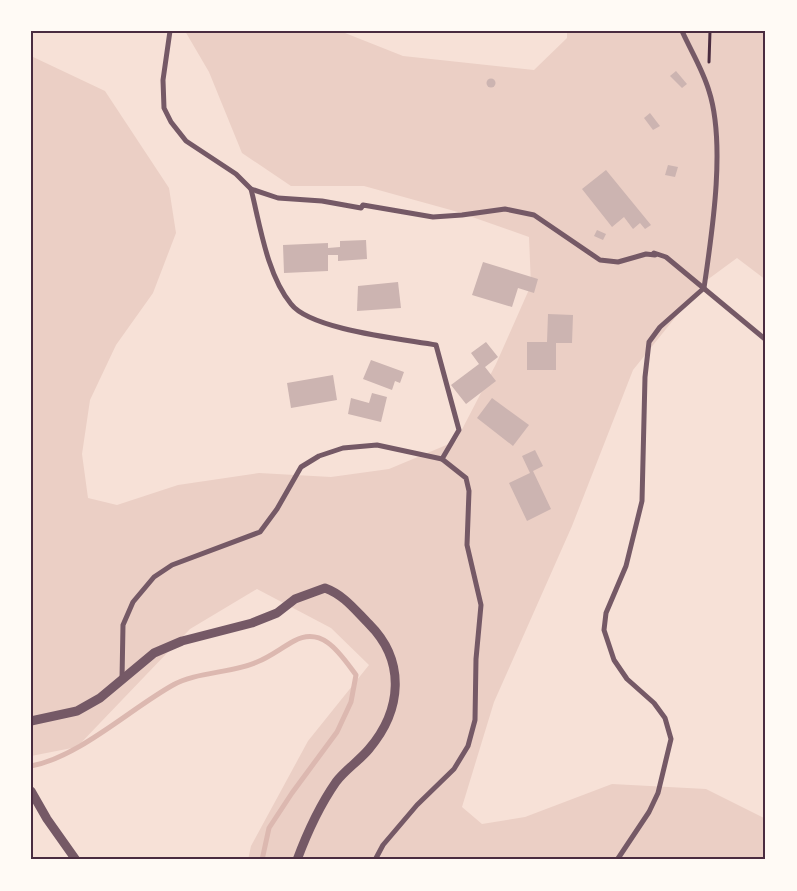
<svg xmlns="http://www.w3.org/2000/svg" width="797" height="891" viewBox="0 0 797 891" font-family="'Times New Roman',serif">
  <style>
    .green { fill: #ebcfc5 }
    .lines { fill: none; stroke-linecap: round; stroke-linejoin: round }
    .stream { stroke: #dcb8b0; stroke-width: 5 }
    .building { fill: #ccb4b1 }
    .path { stroke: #4a2c40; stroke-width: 3 }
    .minor { stroke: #755966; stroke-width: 5 }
    .tertiary { stroke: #755966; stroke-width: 9 }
    .neatline { fill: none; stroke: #4a2c40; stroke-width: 2 }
  </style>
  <rect width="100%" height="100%" fill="#f7e1d7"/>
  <path class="green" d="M185,31H340L403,56L534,70L567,38V31H766V280L737,258L703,283L633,370L572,526L494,702L462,807L482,824L525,817L612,784L706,789L766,819V860H248L251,846L308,741L369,665L331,628L257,589L190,629L77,747L31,756V56L105,91L169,188L176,233L153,293L116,345L90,400L82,454L88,498L117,505L178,485L259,473L331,477L389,469L456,441L496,364L531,285L529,237L458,212L364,186H291L242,153L209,72Z"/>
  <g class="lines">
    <path class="stream" d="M31,766C79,757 130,709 173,685C195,672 233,673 257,662C270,657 281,648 294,641C323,625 341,655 356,675L351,702L337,732L292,793L269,828L262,860"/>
  </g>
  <g class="building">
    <path d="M676,71L687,84L682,88L670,76Z"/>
    <circle cx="491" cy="83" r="4.5"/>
    <path d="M650,113L660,126L653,130L644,118Z"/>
    <path d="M668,165L678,167L675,177L665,175Z"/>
    <path d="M606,170L651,225L645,229L640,223L633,229L624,217L612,227L582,189Z"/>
    <path d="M597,230L606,234L603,240L594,236Z"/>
    <path d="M366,240L367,259L338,261V255H328V271L284,273L283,245L328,243V248L340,247V241Z"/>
    <path d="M483,262L538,279L534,293L518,288L512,307L472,295Z"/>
    <path d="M398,282L401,308L357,311L358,286Z"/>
    <path d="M548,314L573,315L572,343H556V370H527V342H547Z"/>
    <path d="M486,342L498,357L485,367L496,381L466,404L451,385L479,364L471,353Z"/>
    <path d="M371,360L404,372L400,383L395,381L392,390L363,379Z"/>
    <path d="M333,375L337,400L291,408L287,383Z"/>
    <path d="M372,393L387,397L381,422L348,414L351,398L369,403Z"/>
    <path d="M492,398L529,425L513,446L477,418Z"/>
    <path d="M535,450L543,466L533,471L551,509L527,521L509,483L530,473L522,456Z"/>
  </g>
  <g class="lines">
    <path class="path" d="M709,62L710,31"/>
    <g class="minor">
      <path d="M170,31L163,80L164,108L171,122L186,141L236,174L251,189L278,198L322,201L361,208L363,205L433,217L462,215L505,209L534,215L600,260L618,262L646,254L655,255L654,253L666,257L766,340"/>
      <path d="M251,189C260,225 267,275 291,304C311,330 403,339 436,345L459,430L442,459"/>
      <path d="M122,679L123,625L133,602L154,577L172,565L260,532L277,509L301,467L319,456L343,448L377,445L442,459L466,478L469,491L467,545L481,605L476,659L475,720L468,746L454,769L417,805L383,845L375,860"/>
      <path d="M617,860L649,812L658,793L671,739L665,718L654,703L627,679L614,660L604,630L606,613L626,566L642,501L645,377L649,342L660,327L704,288C712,233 726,144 709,91C703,70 691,51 682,31"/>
    </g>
    <g class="tertiary">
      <path d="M31,721L77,711L100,698L154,653L182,641L252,623L277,613L295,599L325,588C344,595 355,610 369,624C406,661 402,710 369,749C359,761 345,770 336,782C320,805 307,833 297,860"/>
      <path d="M31,791L47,819L76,860"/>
    </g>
  </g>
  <rect width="797" height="891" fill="none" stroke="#fffaf5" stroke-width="65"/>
  <rect x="32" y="32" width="732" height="826" class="neatline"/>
</svg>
